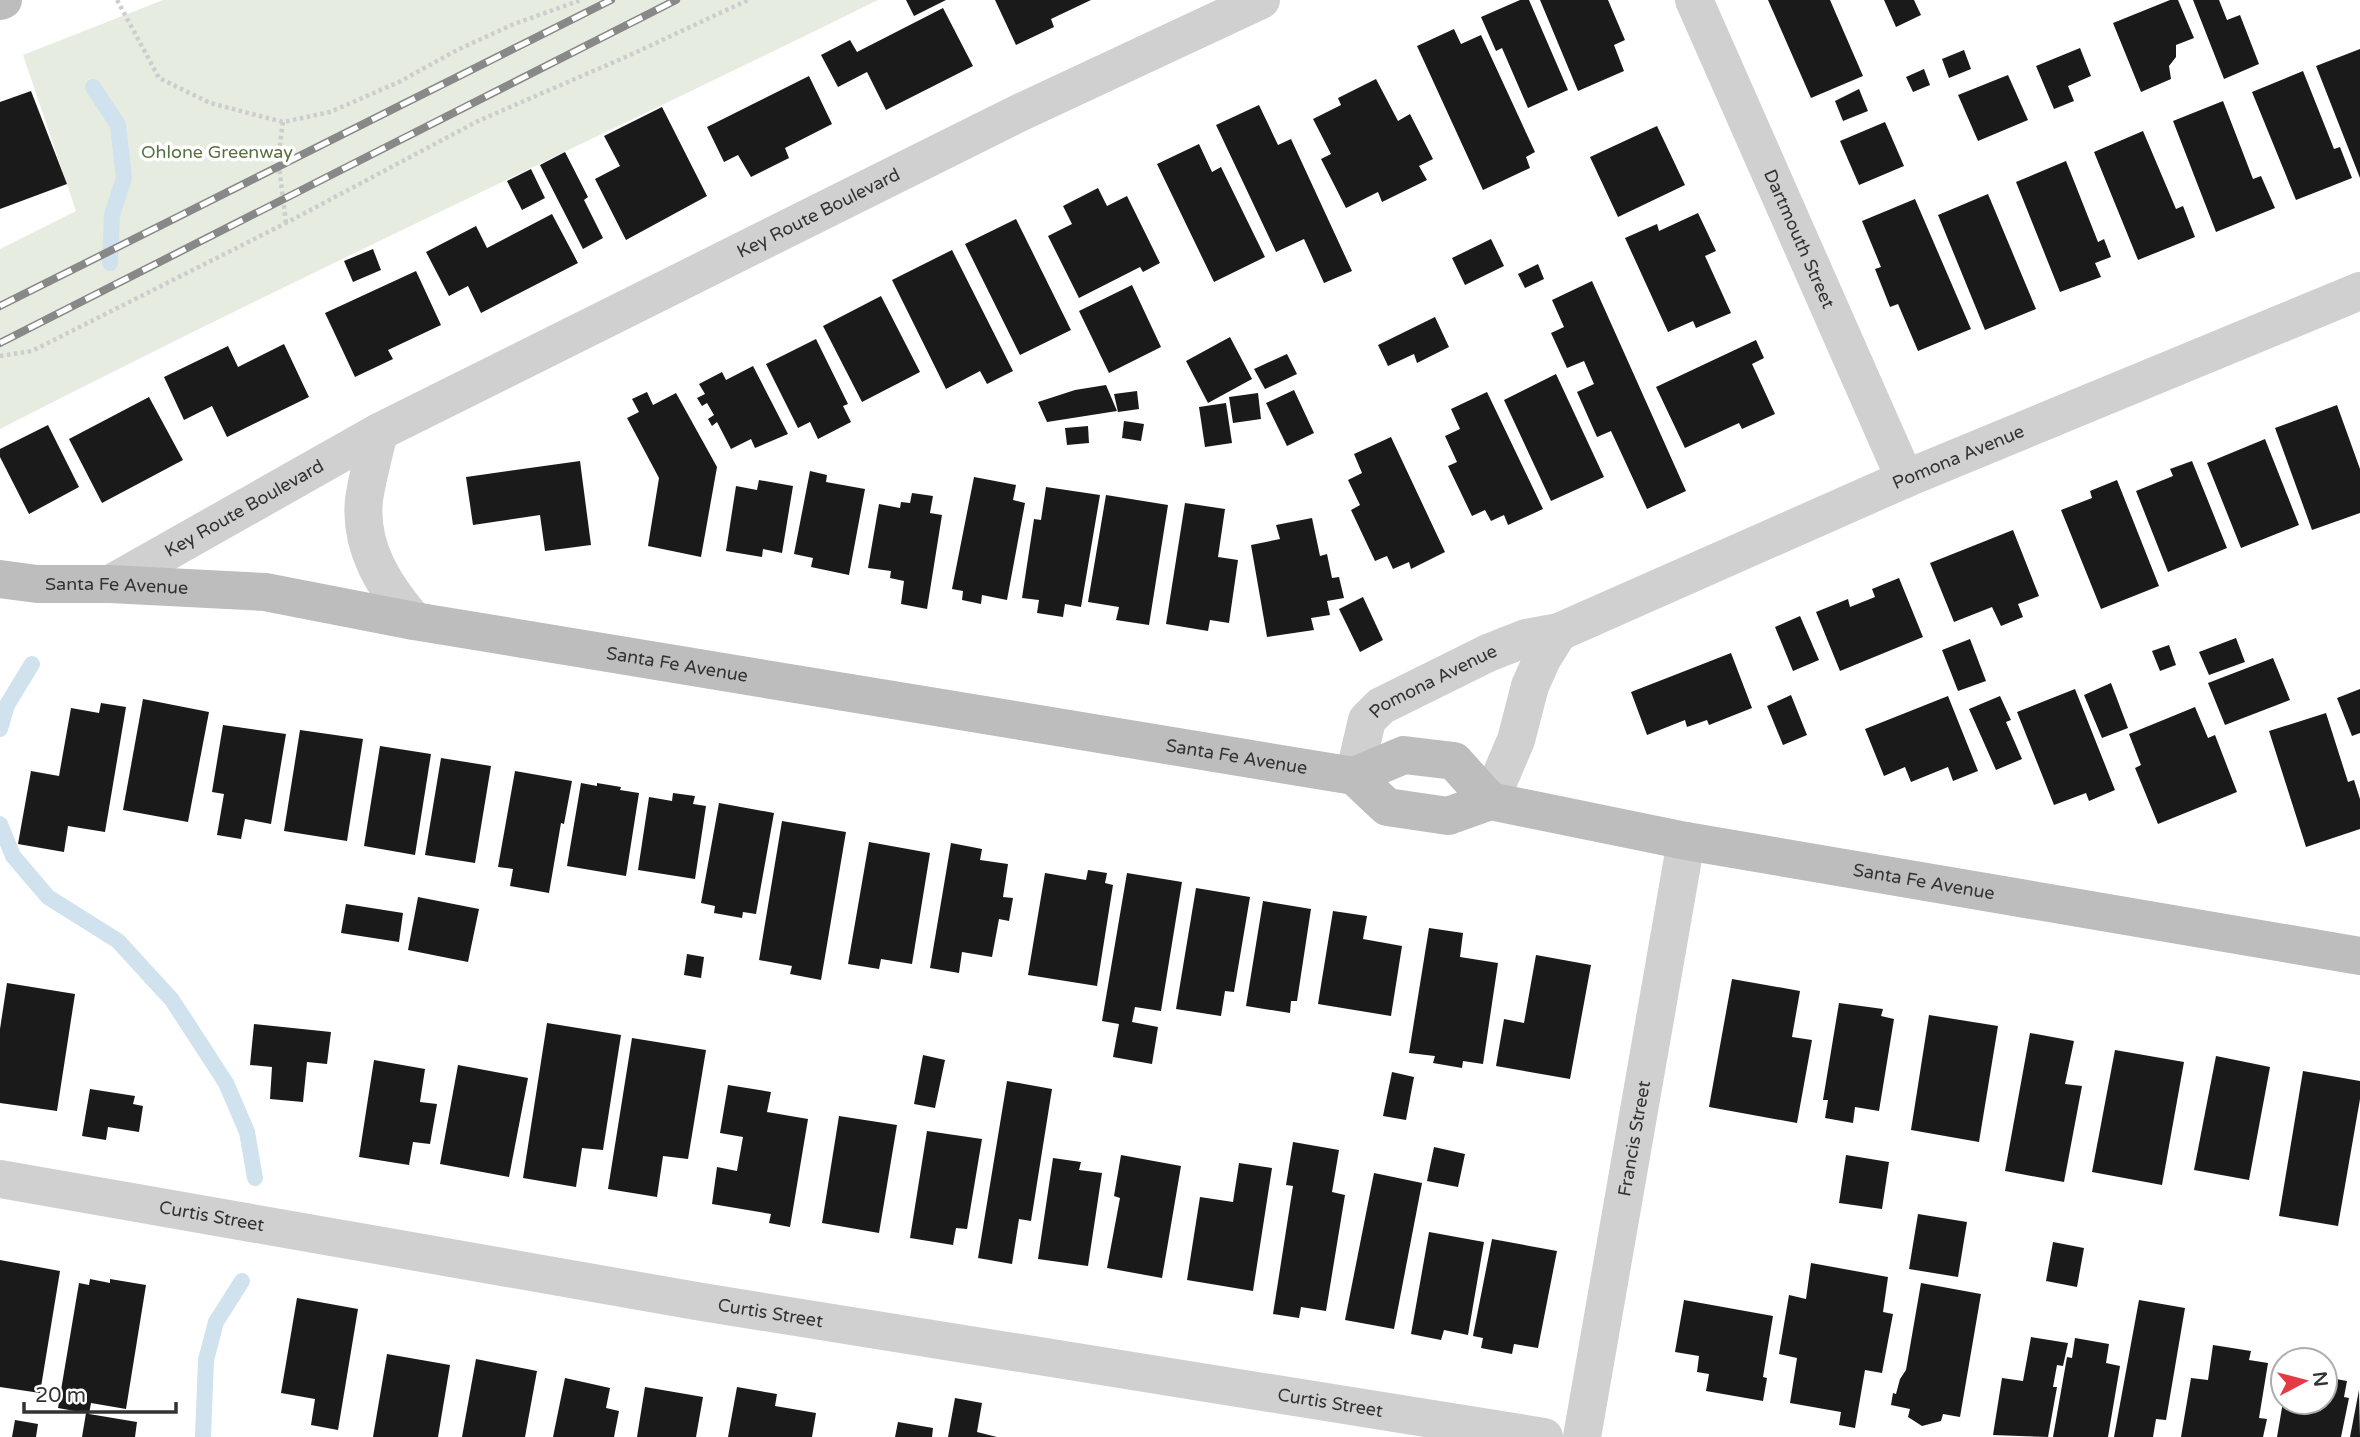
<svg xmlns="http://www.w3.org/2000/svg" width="2360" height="1437" viewBox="0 0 2360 1437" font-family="'Varela Round',sans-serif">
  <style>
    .green { fill: #e6ecdf }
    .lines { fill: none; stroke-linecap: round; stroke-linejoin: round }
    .stream { stroke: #cfe2ee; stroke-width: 16 }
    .building { fill: #1a1a1a }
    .path { stroke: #cdcdcd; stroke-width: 4.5; stroke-dasharray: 3.5 3.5; stroke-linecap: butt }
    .street { stroke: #d0d0d0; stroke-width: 38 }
    .secondary { stroke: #bdbdbd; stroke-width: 38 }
    .rail-casing { stroke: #888; stroke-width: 8 }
    .rail { stroke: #fff; stroke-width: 5; stroke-dasharray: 16; stroke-linecap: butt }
    .labels { text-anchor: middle; stroke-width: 7; stroke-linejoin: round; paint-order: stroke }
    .park-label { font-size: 18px; fill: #56703f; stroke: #fff }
    .street-label { font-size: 18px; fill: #333; stroke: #fff }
  </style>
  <rect width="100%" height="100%" fill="#fff"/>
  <path class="green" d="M163,0H878C586,144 290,280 0,429V249L76,211L23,55Z"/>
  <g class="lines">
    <g class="stream">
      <path d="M93,87L118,125L124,178L112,215L110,263"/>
      <path d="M0,729L7,705L32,664"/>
      <path d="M0,824L13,856L48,897L118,941L172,1000L226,1083L247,1132L255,1178"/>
      <path d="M203,1437L206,1360L216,1322L242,1281"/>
    </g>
  </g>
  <g class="building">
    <path d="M906,0H946L914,16Z"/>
    <path d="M995,0H1091L1051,19L1054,27L1016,45Z"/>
    <path d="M1520,0H1529L1568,90L1528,108L1502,48L1496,51L1481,17Z"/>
    <path d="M1540,0H1608L1625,40L1614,45L1624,71L1578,91Z"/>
    <path d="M1768,0H1830L1863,76L1811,98Z"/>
    <path d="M1884,0H1914L1921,15L1896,27Z"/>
    <path d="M2170,0H2178L2194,38L2176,45V57L2169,66L2171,79L2141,92L2113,23Z"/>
    <path d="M2193,0H2219L2227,20L2240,15L2259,64L2224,79Z"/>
    <path d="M943,8L973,66L886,110L867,72L838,87L821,55L850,40L857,52Z"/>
    <path d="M1454,29L1461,44L1481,35L1535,152L1526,157L1530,168L1483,190L1417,46Z"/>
    <path d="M2080,48L2091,76L2068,86L2074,101L2054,109L2036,66Z"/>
    <path d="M2360,49V178L2316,66Z"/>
    <path d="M1964,50L1971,69L1949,78L1942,59Z"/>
    <path d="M1924,69L1930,85L1913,92L1906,77Z"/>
    <path d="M2303,71L2334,149L2340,147L2352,178L2296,200L2252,92Z"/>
    <path d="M2008,75L2028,120L1978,141L1958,95Z"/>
    <path d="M809,76L832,124L785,148L789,158L751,177L738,155L724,162L707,127Z"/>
    <path d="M1376,79L1398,121L1410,114L1433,159L1419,166L1427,180L1382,202L1378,192L1346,208L1321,159L1331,154L1313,119L1341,105L1338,98Z"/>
    <path d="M1859,89L1868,111L1843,121L1835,101Z"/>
    <path d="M31,91L67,184L0,209V102Z"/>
    <path d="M2223,101L2253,179L2261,176L2275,208L2216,232L2173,121Z"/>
    <path d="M1259,105L1278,145L1291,139L1352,271L1324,283L1304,239L1276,252L1216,125Z"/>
    <path d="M662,107L707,196L626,240L595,179L620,166L604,136Z"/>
    <path d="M1885,122L1904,166L1859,185L1840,141Z"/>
    <path d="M1657,126L1685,185L1618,217L1590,157Z"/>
    <path d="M2143,131L2176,209L2183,206L2195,237L2138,260L2094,152Z"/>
    <path d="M1199,144L1212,172L1221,167L1265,257L1214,282L1157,164Z"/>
    <path d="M565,152L588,197L584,200L603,238L583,249L540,165Z"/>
    <path d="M2066,161L2098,242L2104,239L2111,257L2095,263L2101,277L2060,292L2016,182Z"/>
    <path d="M531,169L545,198L522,210L507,181Z"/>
    <path d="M1098,188L1107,206L1127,196L1160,263L1143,272L1140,267L1079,298L1048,236L1072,224L1063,206Z"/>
    <path d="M1988,194L2036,309L1985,330L1938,215Z"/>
    <path d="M1915,199L1971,329L1918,351L1898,304L1890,307L1875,269L1881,267L1862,221Z"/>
    <path d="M1698,213L1716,251L1705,256L1731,313L1696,328L1693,321L1668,332L1625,238L1657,224L1659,231Z"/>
    <path d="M552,214L578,263L481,313L468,286L449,296L426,252L476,226L487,248Z"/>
    <path d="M1016,219L1071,330L1020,355L965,244Z"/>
    <path d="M1491,239L1504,266L1465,285L1452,258Z"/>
    <path d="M373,249L381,270L353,282L344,261Z"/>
    <path d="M952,250L1013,371L987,384L980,371L946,389L892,280Z"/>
    <path d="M1538,264L1544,279L1525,288L1518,274Z"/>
    <path d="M416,271L441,325L388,350L393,359L355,377L325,313Z"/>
    <path d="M1592,281L1686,491L1647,509L1611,431L1597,437L1577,392L1594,384L1584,361L1567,368L1551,333L1564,327L1552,300Z"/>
    <path d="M1132,285L1161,347L1109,373L1079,311Z"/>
    <path d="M881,296L920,372L862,402L823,326Z"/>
    <path d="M1435,317L1449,347L1417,363L1414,354L1388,366L1378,345Z"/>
    <path d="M1230,337L1252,379L1208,403L1186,361Z"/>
    <path d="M816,339L848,404L843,406L851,422L818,439L810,422L798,428L766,364Z"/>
    <path d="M1756,340L1764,358L1752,364L1775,414L1742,429L1739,423L1685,448L1656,387Z"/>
    <path d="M284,344L309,397L227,437L212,406L184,420L164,377L228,346L238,367Z"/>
    <path d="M1287,354L1297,374L1265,389L1254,369Z"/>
    <path d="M753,366L788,434L755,448L751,439L731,449L717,422L712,426L708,419L714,415L707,403L702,406L697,398L705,394L699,384L722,372L726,380Z"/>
    <path d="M1556,374L1604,477L1551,501L1504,400Z"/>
    <path d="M1106,385L1117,411L1047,422L1038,402L1075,390Z"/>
    <path d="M1294,390L1314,433L1287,446L1266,403Z"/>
    <path d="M1137,391L1139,409L1118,412L1114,394Z"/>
    <path d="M647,392L653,405L676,393L717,467L701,557L648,546L659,478L627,418L639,412L632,399Z"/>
    <path d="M1487,392L1543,509L1508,525L1504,515L1491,521L1485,510L1472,516L1448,466L1457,462L1445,436L1460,429L1451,409Z"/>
    <path d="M1258,393L1261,419L1233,423L1229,397Z"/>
    <path d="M149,397L183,460L102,503L69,439Z"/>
    <path d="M1226,403L1232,443L1205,447L1199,407Z"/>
    <path d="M2337,405L2360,469V513L2312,530L2275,428Z"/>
    <path d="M1124,421L1144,424L1141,441L1122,438Z"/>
    <path d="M48,425L79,487L29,514L0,457V449Z"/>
    <path d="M1088,426L1089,443L1067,445L1065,428Z"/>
    <path d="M1391,437L1445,552L1411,569L1409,562L1393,569L1387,556L1375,561L1351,510L1360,505L1348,480L1362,473L1354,454Z"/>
    <path d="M2265,439L2299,525L2241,548L2207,463Z"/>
    <path d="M580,461L591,545L545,551L540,515L473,525L466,477Z"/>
    <path d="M2192,461L2227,548L2168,572L2136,491L2173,476L2170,469Z"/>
    <path d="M810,471L827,475L826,482L865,489L849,575L811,567L813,558L794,554Z"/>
    <path d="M974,477L1016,485L1013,500L1025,503L1007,600L982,595L981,604L962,600L963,591L952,589Z"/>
    <path d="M759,480L793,486L782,553L763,549L762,557L726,551L736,486L757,490Z"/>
    <path d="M2117,480L2159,586L2101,609L2061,510L2092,498L2090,491Z"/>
    <path d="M1046,487L1100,495L1081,607L1065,604L1063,617L1037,613L1039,600L1022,598L1034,519L1041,520Z"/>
    <path d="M912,493L933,496L930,513L942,515L927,609L901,604L904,581L890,578L891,571L868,568L879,504L900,508L901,502L910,503Z"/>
    <path d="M1106,495L1168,505L1149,625L1116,620L1119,607L1088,602Z"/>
    <path d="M1185,503L1225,509L1218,557L1238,560L1229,623L1210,620L1208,631L1166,624Z"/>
    <path d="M1312,518L1320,556L1327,554L1332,578L1339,577L1344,598L1327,601L1330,615L1311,618L1314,630L1267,637L1251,545L1280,539L1276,525Z"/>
    <path d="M2013,530L2039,596L2018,604L2023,617L2001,626L1992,607L1954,622L1930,563Z"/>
    <path d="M1899,578L1923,637L1840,671L1816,612L1848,599L1850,607L1875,597L1872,589Z"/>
    <path d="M1363,597L1383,640L1360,652L1339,609Z"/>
    <path d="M1800,616L1819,660L1793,671L1775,627Z"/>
    <path d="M2236,638L2245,662L2209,675L2199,652Z"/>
    <path d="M1970,639L1986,681L1958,691L1942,650Z"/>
    <path d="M2169,645L2176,665L2160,671L2152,651Z"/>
    <path d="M1731,653L1752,708L1709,725L1707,720L1687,727L1685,720L1647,735L1631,692Z"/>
    <path d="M2273,658L2290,700L2225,725L2208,683Z"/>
    <path d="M2111,683L2128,728L2102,738L2084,695Z"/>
    <path d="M2075,689L2115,790L2089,801L2086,793L2054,805L2017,712Z"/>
    <path d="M2360,689V733L2352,736L2337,698Z"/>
    <path d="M1791,695L1807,735L1783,745L1767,706Z"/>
    <path d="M1948,696L1978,771L1953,781L1948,767L1911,782L1905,767L1884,776L1865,729Z"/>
    <path d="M2000,696L2011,720L2006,722L2022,759L1996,770L1969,709Z"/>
    <path d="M143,699L209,712L188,822L123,810Z"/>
    <path d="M101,703L126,707L105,832L68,826L64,852L18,844L31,771L59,776L71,708L99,713Z"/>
    <path d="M2195,707L2208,738L2215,735L2237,792L2158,824L2135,768L2141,765L2129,734Z"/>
    <path d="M2326,713L2348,782L2354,780L2360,799V829L2306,847L2269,731Z"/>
    <path d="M223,725L286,734L271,824L245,819L241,839L217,835L224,794L212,792Z"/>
    <path d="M300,730L363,739L347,841L284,831Z"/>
    <path d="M380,746L431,754L415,855L364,846Z"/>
    <path d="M441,758L491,766L475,863L425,855Z"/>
    <path d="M515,771L572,781L564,824L561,823L549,893L510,886L513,869L498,867Z"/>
    <path d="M581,783L597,786V783L621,787L620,790L639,793L626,876L567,866Z"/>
    <path d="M673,793L695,796L693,804L706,806L695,879L638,870L649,797L672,801Z"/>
    <path d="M719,803L774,813L756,914L743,912L742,918L714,913L715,906L701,903Z"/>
    <path d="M782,821L846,832L821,980L790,974L792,966L759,960Z"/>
    <path d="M869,842L930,853L912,964L881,959L879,969L848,964Z"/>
    <path d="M951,843L982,849L980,860L1008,864L1003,897L1013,898L1009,921L999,919L992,957L962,952L959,973L930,968Z"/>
    <path d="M1088,870L1107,873L1105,883L1113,885L1097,986L1028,975L1045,873L1086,880Z"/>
    <path d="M1127,873L1182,882L1161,1011L1135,1007L1132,1022L1158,1027L1152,1064L1113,1057L1119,1024L1102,1021Z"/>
    <path d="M1196,888L1250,897L1234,992L1225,991L1221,1016L1176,1009Z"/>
    <path d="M418,897L479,909L468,962L408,950Z"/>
    <path d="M1263,901L1311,909L1297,1001H1291L1290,1013L1246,1006Z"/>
    <path d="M346,904L403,913L399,942L341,933Z"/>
    <path d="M1333,911L1367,916L1363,939L1402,946L1391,1016L1318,1004Z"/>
    <path d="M1429,928L1463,933L1460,957L1498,963L1483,1064L1463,1061L1462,1068L1433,1063L1435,1056L1409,1053Z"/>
    <path d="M687,954L704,957L701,978L684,975Z"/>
    <path d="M1536,955L1591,965L1570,1079L1496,1066L1504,1019L1524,1023Z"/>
    <path d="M1732,979L1800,991L1792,1037L1812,1040L1797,1123L1709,1107Z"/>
    <path d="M7,983L75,994L57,1111L0,1103V1029Z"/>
    <path d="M1839,1003L1883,1009L1881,1016L1894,1019L1879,1111L1855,1107L1853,1123L1825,1118L1828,1100H1823Z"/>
    <path d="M1929,1015L1998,1026L1979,1142L1911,1130Z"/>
    <path d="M547,1023L621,1035L603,1150L582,1148L576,1187L523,1178Z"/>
    <path d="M254,1024L331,1032L327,1064L307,1062L303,1102L270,1099L272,1067L250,1065Z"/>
    <path d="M2030,1033L2074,1041L2065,1084L2082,1086L2064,1182L2005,1171Z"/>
    <path d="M632,1038L706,1050L688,1159L663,1156L657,1197L608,1189Z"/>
    <path d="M2115,1050L2184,1062L2162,1185L2092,1172Z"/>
    <path d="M923,1055L945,1060L935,1108L914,1104Z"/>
    <path d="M2216,1056L2270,1067L2249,1180L2194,1170Z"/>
    <path d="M374,1060L425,1069L420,1102L437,1104L430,1144L413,1142L409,1165L359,1157Z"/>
    <path d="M458,1065L528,1078L509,1177L440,1164Z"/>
    <path d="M2303,1071L2360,1081V1099L2338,1226L2279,1216Z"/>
    <path d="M1392,1072L1414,1077L1406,1120L1383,1116Z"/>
    <path d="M1007,1081L1052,1089L1031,1221L1019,1219L1012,1264L978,1258Z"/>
    <path d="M728,1085L771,1092L767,1112L808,1119L790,1227L769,1223L771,1214L712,1204L717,1167L737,1171L743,1137L720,1133Z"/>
    <path d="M90,1089L135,1096L133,1104L143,1106L139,1132L108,1127L106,1140L82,1136Z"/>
    <path d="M839,1116L897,1125L879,1233L822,1223Z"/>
    <path d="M927,1131L982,1139L967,1229L956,1228L953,1245L910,1238Z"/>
    <path d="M1293,1142L1339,1150L1332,1192L1345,1195L1326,1311L1301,1307L1299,1318L1273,1314L1293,1186L1286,1185Z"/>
    <path d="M1434,1147L1465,1154L1458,1187L1427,1181Z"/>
    <path d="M1121,1155L1181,1166L1162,1278L1107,1268L1120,1198L1114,1196Z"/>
    <path d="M1846,1155L1889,1162L1882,1209L1839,1203Z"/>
    <path d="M1053,1158L1081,1162L1079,1170L1102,1173L1088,1266L1038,1259Z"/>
    <path d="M1239,1163L1272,1168L1253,1291L1187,1280L1200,1197L1233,1202Z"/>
    <path d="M1374,1173L1422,1183L1394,1329L1345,1320Z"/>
    <path d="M1918,1214L1967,1222L1958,1277L1909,1269Z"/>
    <path d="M1429,1232L1484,1242L1468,1335L1444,1330L1441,1340L1411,1334Z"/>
    <path d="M1492,1239L1557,1251L1538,1348L1514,1344L1512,1354L1481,1348L1483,1338L1473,1336Z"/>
    <path d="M2053,1242L2084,1248L2077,1287L2046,1281Z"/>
    <path d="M0,1260L60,1271L40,1393L0,1387Z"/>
    <path d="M1811,1263L1888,1277L1883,1312L1893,1314L1882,1373L1865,1370L1855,1428L1839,1425L1841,1412L1790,1403L1797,1358L1779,1354L1789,1295L1806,1299Z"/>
    <path d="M90,1279L110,1283V1279L146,1285L126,1409L91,1403L89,1414L137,1422L135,1437H82L86,1413L58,1408L79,1283L89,1285Z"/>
    <path d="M1921,1283L1981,1294L1960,1417L1943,1414L1941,1421L1922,1426L1908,1417L1910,1409L1891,1405L1893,1393L1896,1394L1900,1379L1906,1370Z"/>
    <path d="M297,1298L358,1309L338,1430L311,1425L315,1399L281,1393Z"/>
    <path d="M1684,1300L1773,1316L1763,1377L1767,1378L1763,1401L1706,1391L1709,1374L1697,1372L1699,1356L1675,1352Z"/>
    <path d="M2139,1300L2185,1308L2166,1420L2156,1419L2153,1437H2114Z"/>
    <path d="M2031,1337L2068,1343L2063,1366L2057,1365L2053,1387H2057L2048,1437L1993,1435L2002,1378L2023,1381Z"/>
    <path d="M2075,1338L2109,1344L2106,1363L2120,1366L2108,1437H2053L2067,1357L2072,1358Z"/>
    <path d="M2213,1345L2251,1351L2249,1360L2268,1363L2259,1418L2267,1419L2263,1437H2181L2191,1378L2208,1380Z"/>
    <path d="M387,1354L450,1365L438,1437H373Z"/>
    <path d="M476,1359L537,1371L525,1437H462Z"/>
    <path d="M2325,1377L2347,1381L2344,1397L2349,1398L2341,1437H2277L2283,1402H2325Z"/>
    <path d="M565,1378L610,1388L606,1408L619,1411L614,1437H553Z"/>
    <path d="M645,1387L703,1397L696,1437H637Z"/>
    <path d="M737,1387L777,1394L775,1406L816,1413L812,1437H728Z"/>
    <path d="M2359,1390L2360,1437H2350Z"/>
    <path d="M955,1398L982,1403L977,1432L997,1437H948Z"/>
    <path d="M15,1420L38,1424L36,1437H12Z"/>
    <path d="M898,1422L933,1428L932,1437H895Z"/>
  </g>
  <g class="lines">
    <g class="path">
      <path d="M117,0L159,78L210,103L283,122L330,112L399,82L457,50L514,24L581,0"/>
      <path d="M283,122L278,158L286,223"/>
      <path d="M0,356L32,351L286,223L478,121L628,56L748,0"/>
    </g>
    <g class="street">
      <path id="s1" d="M1694,0L1905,479"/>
      <path d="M379,432C374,454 367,478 364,500C359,548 385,587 414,621"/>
      <path id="s2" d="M110,584L379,432L1019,113L1261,0"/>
      <path id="s3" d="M1354,776L1367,720L1381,706L1488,653L1526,638L1559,632L1905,479L2360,291"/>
      <path d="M1490,801L1516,740L1530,686L1542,659L1559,632"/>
      <path id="s4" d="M0,1179L702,1302L1544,1437"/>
      <path id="s5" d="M1582,1437L1686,841"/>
    </g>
    <g class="secondary">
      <path d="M0,1L3,0"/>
      <path id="s6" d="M0,579L37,584H110L265,592L414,621L1354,776L1404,755L1454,761L1490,801"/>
      <path id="s7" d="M1354,776L1387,807L1448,816L1490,801L1686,841L2360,956"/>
    </g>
    <g class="rail-casing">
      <g id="rail">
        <path d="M0,306L611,0"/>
        <path d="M0,343L676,0"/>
      </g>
    </g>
    <use href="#rail" class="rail"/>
  </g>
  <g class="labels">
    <g class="park-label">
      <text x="217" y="158">Ohlone Greenway</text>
    </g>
    <g class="street-label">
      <text dy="6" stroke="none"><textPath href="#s2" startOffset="800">Key Route Boulevard</textPath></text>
      <text dy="6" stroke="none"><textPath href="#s1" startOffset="261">Dartmouth Street</textPath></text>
      <text dy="6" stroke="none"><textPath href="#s3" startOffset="707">Pomona Avenue</textPath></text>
      <text dy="6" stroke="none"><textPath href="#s2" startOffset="154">Key Route Boulevard</textPath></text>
      <text dy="6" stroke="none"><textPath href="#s6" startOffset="117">Santa Fe Avenue</textPath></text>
      <text dy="6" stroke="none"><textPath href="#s6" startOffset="684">Santa Fe Avenue</textPath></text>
      <text dy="6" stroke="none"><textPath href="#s3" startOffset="135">Pomona Avenue</textPath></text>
      <text dy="6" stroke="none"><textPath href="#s6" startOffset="1251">Santa Fe Avenue</textPath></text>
      <text dy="6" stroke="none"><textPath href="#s7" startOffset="593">Santa Fe Avenue</textPath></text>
      <text dy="6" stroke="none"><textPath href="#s5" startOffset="303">Francis Street</textPath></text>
      <text dy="6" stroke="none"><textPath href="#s4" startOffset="215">Curtis Street</textPath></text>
      <text dy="6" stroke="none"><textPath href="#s4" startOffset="782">Curtis Street</textPath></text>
      <text dy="6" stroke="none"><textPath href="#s4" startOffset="1349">Curtis Street</textPath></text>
    </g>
  </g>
  <g transform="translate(2304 1381) rotate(83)"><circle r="33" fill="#ffffff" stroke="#adadad" stroke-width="2"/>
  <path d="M0-5L12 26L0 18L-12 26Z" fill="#e63946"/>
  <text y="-10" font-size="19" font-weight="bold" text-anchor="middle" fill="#333333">N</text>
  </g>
  <path d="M24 1402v10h152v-10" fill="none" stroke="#333333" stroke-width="3.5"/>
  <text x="35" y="1402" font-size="21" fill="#333333" stroke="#ffffff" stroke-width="5" paint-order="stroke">20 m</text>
</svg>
